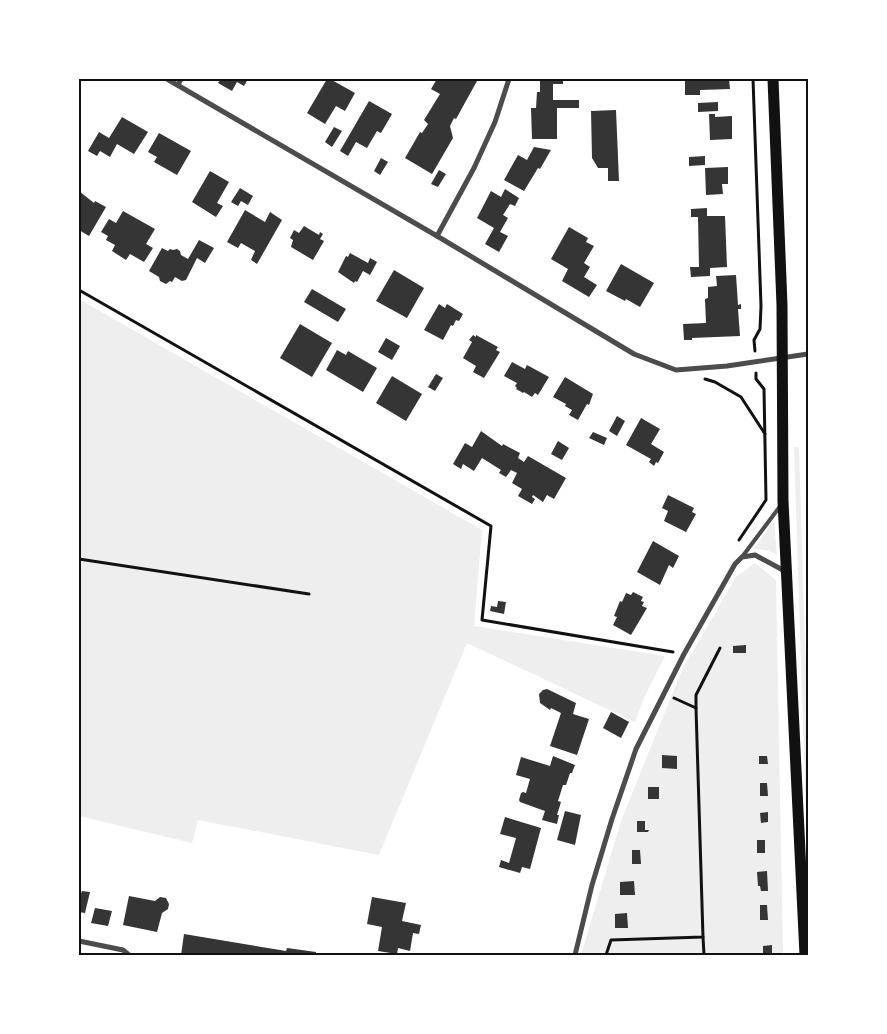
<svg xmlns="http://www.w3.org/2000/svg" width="887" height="1034" viewBox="0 0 887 1034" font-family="Poppins,sans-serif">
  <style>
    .green { fill: #eee }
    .building { fill: #353535 }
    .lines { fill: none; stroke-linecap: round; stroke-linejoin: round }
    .path { stroke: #111; stroke-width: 3 }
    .service { stroke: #4c4c4c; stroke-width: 4 }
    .minor { stroke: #4c4c4c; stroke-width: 5 }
    .primary { stroke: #111; stroke-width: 11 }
    .neatline { fill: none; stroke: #111; stroke-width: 2 }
  </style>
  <rect width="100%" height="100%" fill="#fff"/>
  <g class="green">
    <path d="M79,299L482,530L474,626L665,656L644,698L635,722L467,643L379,855L198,820L192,843L79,816Z"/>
    <path d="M794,447H799L805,644L808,684V879Z"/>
    <path d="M774,520L777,555L766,550L754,549Z"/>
    <path d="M755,563L776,580L783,955H581L621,821L682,670L736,577Z"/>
  </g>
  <g class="building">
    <path d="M221,79H248L244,86L237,82L232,91L218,83Z"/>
    <path d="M327,79H330L355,93L345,111L336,106L325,124L307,113Z"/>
    <path d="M437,79H475L477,81L456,119L454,118L450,126L453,138L432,174L405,158L420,132L422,133L428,124L424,120L440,94L431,89Z"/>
    <path d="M540,79H563V84H553V100H579V108H557V139H532L531,108H536L537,92H540Z"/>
    <path d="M705,79H729L730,89L700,90V95H685V80Z"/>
    <path d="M369,101L392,114L381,133L377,131L367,148L356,142L348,156L340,151Z"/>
    <path d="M718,102V111L698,112V103Z"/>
    <path d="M616,110L619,181H608V168H598L592,158L591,111Z"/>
    <path d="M709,114H715V117L732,116V139L710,140Z"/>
    <path d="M122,117L148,132L134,154L117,144L110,157L100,151L97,156L88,151L99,132L109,138Z"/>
    <path d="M334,127L342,131L332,147L325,142Z"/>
    <path d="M159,133L191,151L177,175L154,162L157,157L148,152Z"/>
    <path d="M534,147L551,150L540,169L538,168L524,191L504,180L518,155L527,160Z"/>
    <path d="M705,156V165L689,166V157Z"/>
    <path d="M381,158L388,162L380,175L374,171Z"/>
    <path d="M728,167V184H722L723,194L706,195L705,168Z"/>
    <path d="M439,170L446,174L438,187L431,184Z"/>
    <path d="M210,171L229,182L217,203L223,206L216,217L192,202Z"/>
    <path d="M240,188L253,196L248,205L241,201L238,206L231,202Z"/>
    <path d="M505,189L519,198L515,206L510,204L503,215L508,218L500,232L508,236L499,252L485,244L494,228L477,218L491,191L501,197Z"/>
    <path d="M79,191L94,203L95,201L106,207L89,236L79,230Z"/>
    <path d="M707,208V216H725L727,267L710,268V276L691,277L690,267H699L698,217H691V209Z"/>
    <path d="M245,210L265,222L270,212L282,220L257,264L251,260L255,251L241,243L238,248L227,242Z"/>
    <path d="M123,211L155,229L146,244L153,248L144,262L130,254L126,260L112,251L115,245L106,240L108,236L101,232L109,219L116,223Z"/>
    <path d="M304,226L319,235L320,232L323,234L320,239L324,241L313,260L291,247L293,240L290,238L294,230L299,233Z"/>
    <path d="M569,227L588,238L586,242L594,246L584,263L590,267L584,277L597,285L589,297L562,281L568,269L551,259Z"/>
    <path d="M199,240L214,248L205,263L197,258L186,280L182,281L175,277L172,282L170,281L166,284L160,281L159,277L149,271L162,248L168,251L170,249L173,250L177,249L180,251L181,255L188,259Z"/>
    <path d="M350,253L368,263L370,258L377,262L370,275L363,271L357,282L355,281L354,283L338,272L346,256L348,257Z"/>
    <path d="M621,264L654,283L640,307L626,299L625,301L606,291Z"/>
    <path d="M394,270L424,288L407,318L376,301Z"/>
    <path d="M736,275L738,305L741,304V309H738L740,336L692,338V340H684L683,324L706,323L705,299L708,298V287L717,286L716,276Z"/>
    <path d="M312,289L346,309L338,322L304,302Z"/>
    <path d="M439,304L445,308L447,304L463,314L459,321L456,320L453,326L451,325L443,340L424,330Z"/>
    <path d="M300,324L332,343L312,377L280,358Z"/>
    <path d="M473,335L476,337V335L498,347L496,350L500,352L484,378L473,372L476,366L463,358L472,342L469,340Z"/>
    <path d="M386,338L400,346L392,360L378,352Z"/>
    <path d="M337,350L346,355L348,351L377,368L363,392L326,370Z"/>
    <path d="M512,362L525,369L527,365L549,377L538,395L535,393L532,397L524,392L523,393L516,389L517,388L515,386L517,383L504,376Z"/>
    <path d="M436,374L443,378L435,391L428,387Z"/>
    <path d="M392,376L422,394L406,421L376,403Z"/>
    <path d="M565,377L593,394L589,405L587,404L578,420L569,415L572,410L565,406L566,404L553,397Z"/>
    <path d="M617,416L625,421L617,436L609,431Z"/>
    <path d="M641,418L660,429L651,444L664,452L658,463L656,462L654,466L649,462L651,459L626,445Z"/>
    <path d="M481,431L502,446L503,444L520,453L518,458L524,462L528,456L566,478L554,499L547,495L543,502L533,495L532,497L535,499L532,504L518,496L522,489L512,483L517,473L511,470L506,477L499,473L501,470L482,458L474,471L463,464L461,469L453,464L465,443L472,447Z"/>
    <path d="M593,432L607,438L604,445L589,438Z"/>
    <path d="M558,441L569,448L562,460L551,454Z"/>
    <path d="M668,495L694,508L692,512L696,514L686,532L664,521L668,511L662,508Z"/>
    <path d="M653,541L679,556L673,568L669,565L660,585L637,572Z"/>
    <path d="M633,592L643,597L641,601L644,602L642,606L647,608L631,635L613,625L617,617L614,616L620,601L622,602L626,593L631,595Z"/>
    <path d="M498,601L506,602L504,614L490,611L491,606L497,607Z"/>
    <path d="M746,645V653H733V646Z"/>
    <path d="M547,689L576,703L573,714L589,719L577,755L550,746L561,713L551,708L550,710L540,703L539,694L543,690Z"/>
    <path d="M611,712L629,722L621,738L603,728Z"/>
    <path d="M662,755L677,756V769L662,768Z"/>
    <path d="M553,756L575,765L572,773H570L566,785H563L558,801L561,802L557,815H559L557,824L542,820L545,811L520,802L519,800L521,793L523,792L526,793L530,779L516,775L521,757L550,766Z"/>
    <path d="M759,756H767L768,764H759Z"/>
    <path d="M760,783H767L768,796H760Z"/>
    <rect x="648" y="787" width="11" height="12"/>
    <path d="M565,811L581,815L575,845L557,840Z"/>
    <path d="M768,812V822L761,823L760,813Z"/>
    <path d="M505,817L541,828L530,869L522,867L520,873L499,867L501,860L509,863L516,838L500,834Z"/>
    <path d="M637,821H645V830H649L648,832H637Z"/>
    <rect x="757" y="840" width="8" height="13"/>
    <path d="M632,850H640L641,864H632Z"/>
    <path d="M767,871L768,891H761L760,886H758L757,872Z"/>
    <path d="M634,881L635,895H620V882Z"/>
    <path d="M82,891L90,892L85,913L79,912V896H80Z"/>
    <path d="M129,896L155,901L160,897L166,898L169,904L168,909L162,913L157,932L123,925Z"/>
    <path d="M372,897L406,903L402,921L421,925L419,934L413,933L410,951L398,948L397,954L378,951L382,927L367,924Z"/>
    <path d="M760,905H767L768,920H760Z"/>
    <path d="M95,908L112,911L108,926L91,923Z"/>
    <path d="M627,913L628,928H615V914Z"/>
    <path d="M184,934L286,951L287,948L316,952V955H181Z"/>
    <path d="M772,945V954L775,953V955H763V946Z"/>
  </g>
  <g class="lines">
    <g class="path">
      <path d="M753,79L761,306L760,329L754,340L755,351"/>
      <path d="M79,290L491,526L482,620L673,652"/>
      <path d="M705,379L715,382L741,397L765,434"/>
      <path d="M739,540L766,500L764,389L756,379V373"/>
      <path d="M79,559L309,594"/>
      <path d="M696,708V695L720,648"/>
      <path d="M703,937L704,955"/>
      <path d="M606,955L611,940L703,937L696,708L674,698"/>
    </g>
    <path class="service" d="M742,557L781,505"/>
    <g class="minor">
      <path d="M167,79L437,236L634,354L676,370L727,366L808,354"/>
      <path d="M178,85L181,79"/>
      <path d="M437,236L474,168L495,122L509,79"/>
      <path d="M79,941L123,950L129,955"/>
      <path d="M575,955L592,885L612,819L636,749L684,654L735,564L742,557L755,555L781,569L784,572"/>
    </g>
    <path class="primary" d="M773,79L782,305L783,501L805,955"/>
  </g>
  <rect width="887" height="1034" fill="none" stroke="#ffffff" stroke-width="160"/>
  <rect x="80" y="80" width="727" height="874" class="neatline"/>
</svg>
